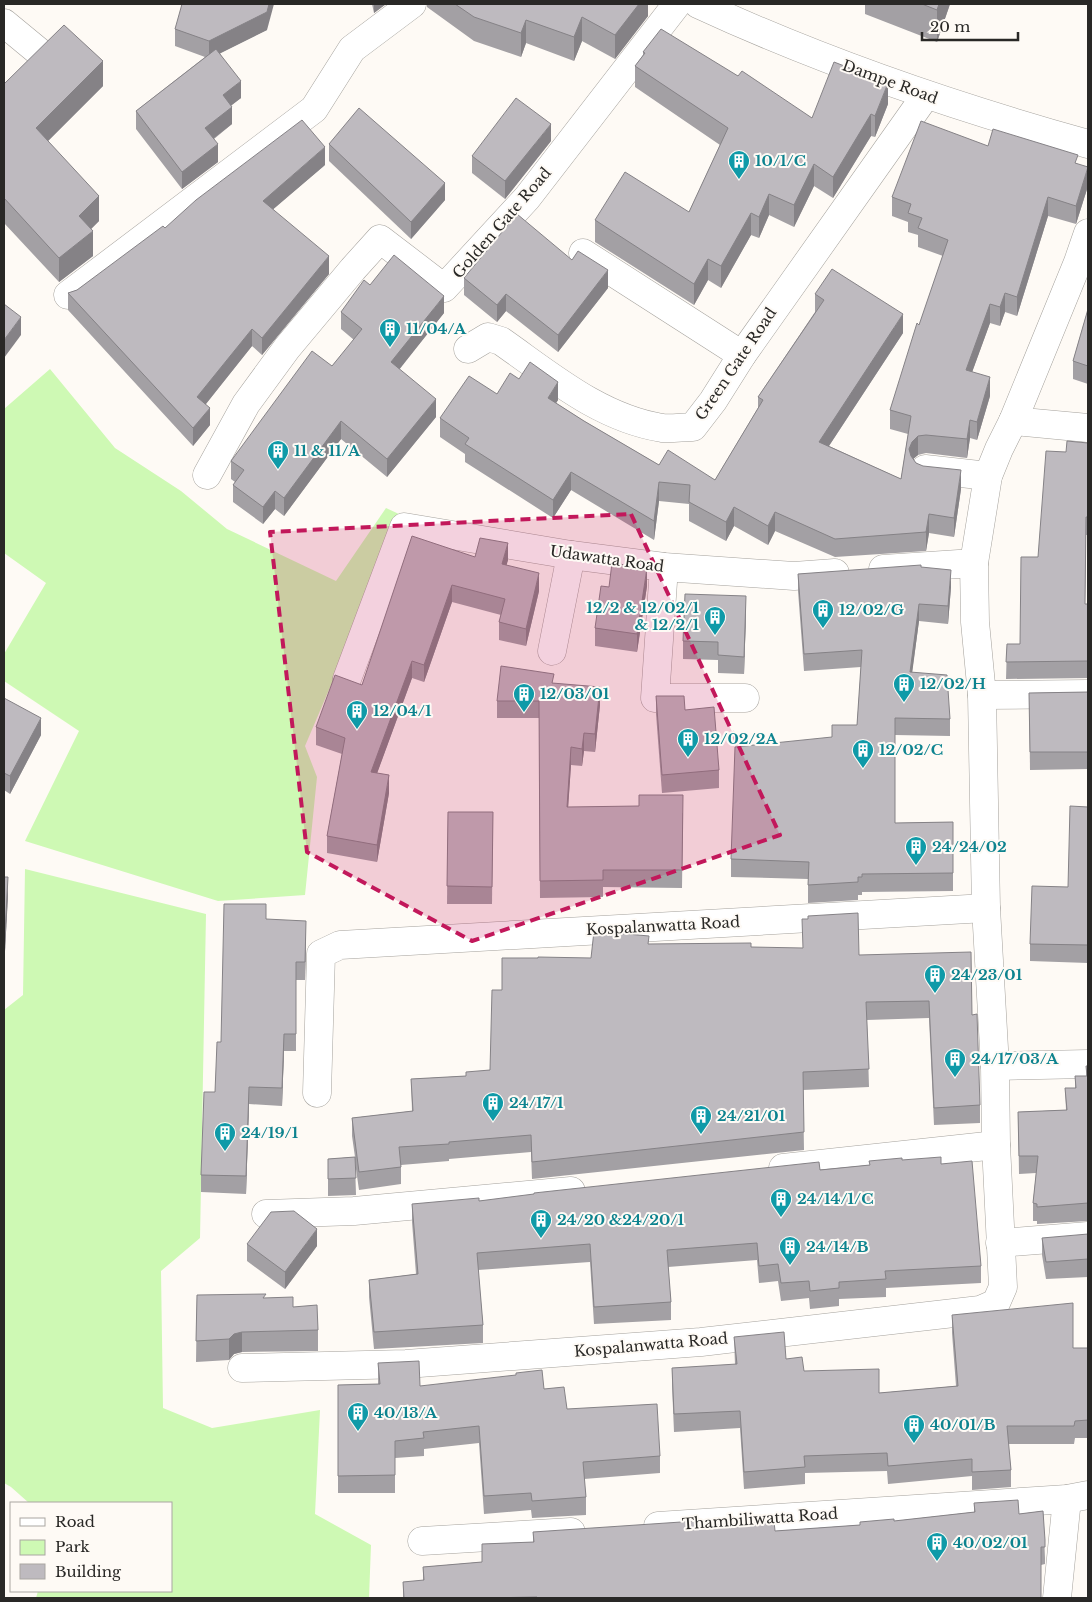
<svg xmlns="http://www.w3.org/2000/svg" width="1092" height="1602" viewBox="0 0 1092 1602" font-family="'Libre Baskerville',serif">
  <style>
    .green { fill: #cef9b4 }
    .lines { fill: none; stroke-linecap: round; stroke-linejoin: round }
    .street-casing { stroke: #a5a29d; stroke-width: 29 }
    .secondary-casing { stroke: #a5a29d; stroke-width: 29 }
    .street { stroke: #fff; stroke-width: 28 }
    .secondary { stroke: #fff; stroke-width: 28 }
    .wall { fill: #a3a0a4 }
    .shaded-wall { fill: #858286 }
    .building { fill: #bebabf; stroke: #858286 }
    .marked { fill: #c2185b; fill-opacity: 0.2; stroke: #c2185b; stroke-width: 4; stroke-dasharray: 10 6; stroke-linejoin: round }
    .labels { text-anchor: middle; stroke-width: 4; stroke-linejoin: round; paint-order: stroke }
    .street-label { font-size: 15px; fill: #292826; stroke: #fefaf5 }
    .culture-label { font-size: 15px; font-weight: bold; fill: #0d838f; stroke: #fefaf5; text-anchor: start }
  </style>
  <rect width="100%" height="100%" fill="#fefaf5"/>
  <g class="green">
    <path d="M50,369L115,448L181,491L227,529L336,581L386,508L399,514L366,603L305,746L317,777L305,895L218,901L25,841L79,731L4,681V654L46,583L4,553V409Z"/>
    <path d="M25,869L206,914L200,1238L161,1271L163,1408L212,1428L320,1410L315,1514L371,1545L369,1598H36L38,1591H171V1503H29L11,1487L4,1483V1010L23,995Z"/>
  </g>
  <g class="lines">
    <g class="street-casing">
      <g id="street">
        <path d="M4,23L38,51"/>
        <path d="M583,253L742,355"/>
        <path d="M68,295L314,109L352,49L412,4"/>
        <path d="M468,349L488,337L501,341C551,376 600,418 662,428C672,429 683,427 693,427L713,401L742,355L926,95"/>
        <path d="M1013,421L1088,428"/>
        <path d="M925,469L988,476"/>
        <path d="M207,475L246,404L287,348L353,269L380,239L444,288L527,198L677,4"/>
        <path d="M664,567L655,698H745"/>
        <path d="M883,569L974,563"/>
        <path d="M552,651L571,555"/>
        <path d="M347,679L404,527L571,555L664,567L794,576L835,573"/>
        <path d="M982,695L1088,694"/>
        <path d="M995,1066L1088,1064"/>
        <path d="M317,1093L321,954L340,945L986,908"/>
        <path d="M783,1168L996,1145"/>
        <path d="M266,1214L354,1211L571,1191"/>
        <path d="M1000,1243L1088,1236"/>
        <path d="M242,1368L406,1364L701,1342L980,1310L996,1303L1003,1287L996,1145L995,1066L986,908L982,695L975,622L974,563L988,476L999,449L1013,421L1078,262L1088,233"/>
        <path d="M658,1526L1067,1499L1088,1495"/>
        <path d="M422,1541L571,1532"/>
        <path d="M1057,1598L1067,1499"/>
      </g>
    </g>
    <g class="secondary-casing">
      <path id="secondary" d="M698,4C823,62 955,107 1088,144"/>
    </g>
    <use href="#street" class="street"/>
    <use href="#secondary" class="secondary"/>
  </g>
  <g class="wall">
    <path d="M372,4H386L374,13Z"/>
    <path d="M427,4H648V16L615,59L582,41L574,61L526,43L521,57L474,41L427,7Z"/>
    <path d="M865,4H950L937,42L865,14Z"/>
    <path d="M175,29L267,30L220,53L241,98L231,105L232,124L214,139L218,162L182,189L136,129V111L205,57L175,46Z"/>
    <path d="M643,52L738,76L812,118L888,104L875,137L871,136L833,198L814,186L794,227L769,215L759,238L751,235L721,288L708,280L694,305L595,242V220L689,212L720,145L635,87V66L643,55Z"/>
    <path d="M4,84L103,86L48,141L99,221L91,229L93,256L59,282L4,223Z"/>
    <path d="M551,141L505,199L472,173V156Z"/>
    <path d="M329,144L445,200L411,239L329,161Z"/>
    <path d="M988,146L1078,164L1088,186L1076,224L1048,216L1017,316L1005,312L1000,326L990,323L972,372L990,396L977,440L970,438L967,458L926,453L918,455L913,459L916,463L961,489L954,537L929,533L926,551L835,557L775,531L768,545L734,526L726,541L689,521V504L659,501L654,540L571,490L553,518L465,462V454L440,437V418L497,394L519,379L558,400L556,403L584,421L659,465L715,480L758,408V397L815,312V294L903,333L829,446L901,479L908,434L890,429V410L943,256L918,247V235L908,232V222L892,216V197Z"/>
    <path d="M325,165L273,209L329,274L262,355L252,346L206,404L210,425L193,446L68,310V293L77,290L165,228Z"/>
    <path d="M572,260L608,288L558,352L506,311L497,322L464,295V278Z"/>
    <path d="M370,285L444,313L399,369L436,417L387,477L341,439L284,516L275,509L263,524L233,502V485L235,482L231,479V461L332,366L354,340L341,329V312Z"/>
    <path d="M1088,309V384L1073,379V361Z"/>
    <path d="M1088,443V535H1086L1085,604H1088V678L1006,679L1007,644H1020L1038,557L1066,452Z"/>
    <path d="M475,557L508,560L506,565L539,591L526,646L499,640V622L501,615L452,602L424,682L412,678L377,773L389,793L377,862L327,853V836L342,754L316,745V727L362,685Z"/>
    <path d="M921,567L951,587L948,624L919,621L912,672L950,719V736L895,735V823L953,822V891L862,892V895H858V900L808,903V879L731,877V859L832,737L857,725L861,667L804,671L798,591V574Z"/>
    <path d="M647,586L637,652L595,646V628L609,587Z"/>
    <path d="M746,614L744,674L718,673V660L683,659V641Z"/>
    <path d="M554,683L600,705L595,752L584,751L582,766L571,765L568,807L683,813L682,888L603,887V897L540,898L539,718H497V701Z"/>
    <path d="M1088,692V769L1030,770L1029,693Z"/>
    <path d="M656,696L685,710L719,770V788L662,793L656,714Z"/>
    <path d="M4,698L41,735L10,794L4,790Z"/>
    <path d="M1088,807V963L1030,961V944L1068,887Z"/>
    <path d="M448,812H493L492,904H447Z"/>
    <path d="M4,877L8,895L4,970Z"/>
    <path d="M266,919L306,938L305,980H296V1051H284L282,1106L249,1104L246,1194L201,1192V1175L215,1092L221,1042Z"/>
    <path d="M649,944L751,947L859,955L972,1015L980,1105V1123L934,1125L929,1018L867,1020L869,1087L803,1090L804,1150L532,1179L531,1152L449,1159V1161L401,1165V1184L359,1190L355,1162L356,1195L328,1196V1159L355,1157L352,1136V1118L412,1111L411,1079L466,1076L490,1070L502,990L591,958Z"/>
    <path d="M1086,1066H1088V1221L1037,1224V1221H1033V1203L1036,1173L1019,1174L1018,1112L1066,1110L1065,1088H1075V1076H1086Z"/>
    <path d="M902,1160L941,1164L981,1266V1283L886,1288V1297L839,1299V1306L810,1309L809,1298L781,1301L778,1281L759,1283L757,1260L668,1267L671,1302V1320L594,1324L590,1262L478,1270L483,1325V1343L374,1349L369,1297V1280L416,1274L412,1222V1204L479,1201L869,1165Z"/>
    <path d="M1088,1236V1277L1046,1279L1042,1255V1238Z"/>
    <path d="M247,1244L317,1246L285,1289L247,1261Z"/>
    <path d="M197,1295L266,1298L293,1307L318,1330V1351L242,1352L234,1354L229,1360L196,1362Z"/>
    <path d="M952,1315L1073,1348H1088V1438H1075L1074,1444H1008L1011,1470V1487L972,1490V1476L888,1484L887,1471L805,1473V1484L744,1489L740,1428L674,1432L672,1385V1368L735,1365L734,1337L786,1359L804,1371L879,1393L956,1386L952,1333Z"/>
    <path d="M378,1363L420,1386L544,1389L567,1409L660,1456V1473L584,1479L586,1497V1515L532,1518L531,1510L484,1514L479,1443L424,1449V1456L395,1458V1493H338V1385L378,1384Z"/>
    <path d="M974,1503L1019,1514L1043,1511L1045,1558V1564L1041,1565V1598H403V1582L423,1581V1567L482,1562V1544L533,1542V1532L696,1526L775,1531L860,1525L974,1512Z"/>
  </g>
  <g class="shaded-wall">
    <path d="M269,4H274L267,30L209,59V41Z"/>
    <path d="M374,4H386L374,13Z"/>
    <path d="M639,4H648V16L615,59V35Z"/>
    <path d="M939,4H950L937,42V10Z"/>
    <path d="M582,17V41L574,61V37Z"/>
    <path d="M526,20V43L521,57V33Z"/>
    <path d="M103,61V86L36,153V128Z"/>
    <path d="M241,81V98L223,112V95Z"/>
    <path d="M888,83V104L875,137V116Z"/>
    <path d="M232,107V124L205,145V128Z"/>
    <path d="M871,114V136L833,198V177Z"/>
    <path d="M551,124V141L505,199V181Z"/>
    <path d="M218,144V162L182,189V172Z"/>
    <path d="M325,147V165L263,218V201Z"/>
    <path d="M814,164V186L794,227V205Z"/>
    <path d="M1088,167V186L1076,224V206Z"/>
    <path d="M445,183V200L411,239V222Z"/>
    <path d="M769,194V215L759,238V217Z"/>
    <path d="M99,196V221L79,241V216Z"/>
    <path d="M1048,197V216L1017,316V297Z"/>
    <path d="M751,213V235L721,288V266Z"/>
    <path d="M93,231V256L59,282V258Z"/>
    <path d="M329,256V274L262,355V338Z"/>
    <path d="M708,259V280L694,305V284Z"/>
    <path d="M608,270V288L558,352V335Z"/>
    <path d="M1005,293V312L1000,326V307Z"/>
    <path d="M506,294V311L497,322V305Z"/>
    <path d="M444,296V313L391,380V362Z"/>
    <path d="M990,304V323L966,389V370Z"/>
    <path d="M903,314V333L819,461V442Z"/>
    <path d="M21,317V335L4,358V340Z"/>
    <path d="M252,329V346L197,415V397Z"/>
    <path d="M990,377V396L977,440V422Z"/>
    <path d="M558,382V400L548,416V398Z"/>
    <path d="M436,399V417L387,477V459Z"/>
    <path d="M210,408V425L193,446V428Z"/>
    <path d="M970,420V438L967,458V439Z"/>
    <path d="M341,421V439L284,516V498Z"/>
    <path d="M918,436V455L912,460L909,468V449L912,442Z"/>
    <path d="M961,470V489L954,537V518Z"/>
    <path d="M571,472V490L553,518V500Z"/>
    <path d="M659,482V501L654,540V521Z"/>
    <path d="M275,491V509L263,524V507Z"/>
    <path d="M734,507V526L726,541V522Z"/>
    <path d="M775,512V531L768,545V526Z"/>
    <path d="M929,514V533L926,551V532Z"/>
    <path d="M508,543V560L502,582V564Z"/>
    <path d="M647,568V586L637,652V634Z"/>
    <path d="M951,570V587L948,624V606Z"/>
    <path d="M539,573V591L526,646V629Z"/>
    <path d="M452,585V602L424,682V665Z"/>
    <path d="M746,596V614L744,674V657Z"/>
    <path d="M919,604V621L910,689V672Z"/>
    <path d="M412,661V678L371,790V772Z"/>
    <path d="M600,687V705L595,752V734Z"/>
    <path d="M41,718V735L10,794V776Z"/>
    <path d="M584,733V751L582,766V749Z"/>
    <path d="M571,747V765L567,824V807Z"/>
    <path d="M389,775V793L377,862V845Z"/>
    <path d="M8,877V895L4,970V952Z"/>
    <path d="M306,921V938L305,980V962Z"/>
    <path d="M284,1034V1051L282,1106V1088Z"/>
    <path d="M249,1087V1104L246,1194V1176Z"/>
    <path d="M317,1229V1246L285,1289V1272Z"/>
    <path d="M242,1332V1352L234,1354L229,1360V1339L234,1334Z"/>
  </g>
  <g class="building">
    <path d="M182,4H269L267,12L209,41L175,29Z"/>
    <path d="M455,4H639L615,35L582,17L574,37L526,20L521,33L474,17Z"/>
    <path d="M922,4H939L937,10Z"/>
    <path d="M64,25L103,61L36,128L99,196L79,216L93,231L59,258L4,198V84Z"/>
    <path d="M661,29L738,76L742,71L812,118L834,62L888,83L875,116L871,114L833,177L814,164L794,205L769,194L759,217L751,213L721,266L708,259L694,284L595,220L625,172L689,212L728,128L635,66L645,53L643,52Z"/>
    <path d="M216,49L241,81L223,95L232,107L205,128L218,144L182,172L136,111Z"/>
    <path d="M516,98L551,124L505,181L472,156Z"/>
    <path d="M359,108L445,183L411,222L329,144Z"/>
    <path d="M302,120L325,147L263,201L329,256L262,338L252,329L197,397L210,408L193,428L68,293L77,290L163,226L165,228L196,200Z"/>
    <path d="M921,121L988,146L993,129L1078,155L1075,163L1088,167L1076,206L1048,197L1017,297L1005,293L1000,307L990,304L966,370L990,377L977,422L970,420L967,439L926,435L918,436L912,442L909,449L911,456L916,463L923,466L961,470L954,518L929,514L926,532L835,539L775,512L768,526L734,507L726,522L689,502L690,485L659,482L654,521L571,472L553,500L465,444L469,438L440,418L469,376L497,394L510,373L519,379L530,362L558,382L548,398L584,421L659,465L668,450L715,480L763,400L758,397L824,300L815,294L832,269L903,314L819,442L901,479L911,416L890,410L917,323L919,325L948,240L918,228L922,218L908,213L911,204L892,197Z"/>
    <path d="M517,214L572,260L578,251L608,270L558,335L506,294L497,305L464,278Z"/>
    <path d="M394,255L444,296L391,362L436,399L387,459L341,421L284,498L275,491L263,507L233,485L244,470L231,461L312,351L332,366L362,329L341,312L364,280L370,285Z"/>
    <path d="M4,304L21,317L4,340Z"/>
    <path d="M1088,309V366L1073,361Z"/>
    <path d="M1067,441L1088,443V517H1086L1085,604H1088V661L1006,662L1007,644H1020L1021,557H1038L1046,451L1066,452Z"/>
    <path d="M412,536L475,557L480,538L508,543L502,564L539,573L526,629L499,622L505,599L452,585L424,665L412,661L371,772L389,775L377,845L327,836L345,738L316,727L335,675L362,685Z"/>
    <path d="M612,563L647,568L637,634L595,628L601,586L609,587Z"/>
    <path d="M921,565V567L951,570L948,606L919,604L910,672L947,675L950,719L895,718V823L953,822V873L862,874V877H858V882L808,885L809,862L731,859L735,747L832,737V725H857L862,650L804,654L798,574Z"/>
    <path d="M685,594L746,596L744,657L718,655V642L683,641Z"/>
    <path d="M501,666L554,674L552,683L600,687L595,734L584,733L582,749L571,747L567,807L639,806V795H683L682,870H603V880L540,881L539,701H497Z"/>
    <path d="M1088,692V752H1030L1029,693Z"/>
    <path d="M656,696H684L685,710L714,707L719,770L662,775Z"/>
    <path d="M4,698L41,718L10,776L4,773Z"/>
    <path d="M1070,806L1088,807V945L1030,944L1032,886L1068,887Z"/>
    <path d="M448,812H493L492,887L447,886Z"/>
    <path d="M4,877H8L4,952Z"/>
    <path d="M224,904H266V919L306,921L305,962H296V1034H284L282,1088L249,1087L246,1176L201,1175L204,1092H215L217,1042H221Z"/>
    <path d="M858,913L859,955L971,952L972,1015L977,1014L980,1105L934,1108L929,1001L866,1002L869,1069L803,1072L804,1132L532,1162L531,1135L449,1142V1144L399,1147L401,1167L359,1172L352,1118L413,1111L411,1079L466,1076V1072L490,1070L492,990H502V958H538V957L591,958L594,931L649,936L648,944L751,943V947L803,948L802,919H808V916Z"/>
    <path d="M1086,1066H1088V1203L1037,1207V1204L1033,1203L1038,1156H1019L1018,1112L1067,1110L1065,1088H1076L1075,1076H1087Z"/>
    <path d="M355,1157L356,1178L328,1179V1159Z"/>
    <path d="M941,1157V1164L972,1161L981,1266L885,1271L886,1279L839,1282V1288L810,1291L809,1281L781,1283L778,1264L759,1266L757,1243L667,1250L671,1302L594,1307L590,1244L477,1253L483,1325L374,1332L369,1280L418,1274L412,1204L479,1198V1201L534,1194V1193L819,1162L820,1170L870,1165L869,1161L902,1158V1160Z"/>
    <path d="M294,1211L317,1229L285,1272L247,1244L271,1212Z"/>
    <path d="M1088,1234V1259L1046,1262L1042,1238Z"/>
    <path d="M266,1294L263,1298L293,1297V1307L317,1305L318,1330L242,1332L234,1334L229,1339L196,1341L197,1295Z"/>
    <path d="M1073,1303V1348H1088V1420L1075,1421L1074,1426H1007L1011,1470L972,1472V1459L888,1466L887,1453L804,1456L805,1467L744,1472L740,1411L674,1414L672,1368L737,1364L734,1337L784,1332L786,1359L802,1357L804,1371L879,1369V1393L958,1386L952,1315Z"/>
    <path d="M419,1361L420,1386L516,1375V1373L542,1370L544,1389L564,1387L567,1409L657,1404L660,1456L583,1462L586,1497L532,1501L531,1493L484,1496L479,1426L423,1432L424,1438L395,1441V1475L338,1476V1385L380,1384L378,1363Z"/>
    <path d="M1018,1500L1019,1514L1043,1511L1045,1540V1547H1041V1598H537V1597L484,1598H404L403,1582L424,1580L423,1567L482,1562V1544L534,1542L533,1532L696,1521V1526L774,1521L775,1531L860,1525V1522L894,1519V1521L975,1512L974,1503Z"/>
  </g>
  <path class="marked" d="M631,514L780,835L472,941L307,852L270,532Z"/>
  <defs>
    <g id="building-pin" transform="scale(1.125)"><path d="M0 17L-7.5 6A9.5 9.5 0 1 1 7.5 6Z" fill="#0f9aa8" stroke="#fefaf5"/><path d="M-4-6H4V6H1V3H-1V6H-4ZM-2.5-4.3h1.7v1.8h-1.7ZM.8-4.3h1.7v1.8H.8ZM-2.5-1h1.7V.8h-1.7ZM.8-1h1.7V.8H.8Z" fill="#fff"/></g>
  </defs>
  <g fill-rule="evenodd">
    <use href="#building-pin" x="739" y="161"/>
    <use href="#building-pin" x="390" y="329"/>
    <use href="#building-pin" x="278" y="451"/>
    <use href="#building-pin" x="823" y="610"/>
    <use href="#building-pin" x="715" y="617"/>
    <use href="#building-pin" x="904" y="684"/>
    <use href="#building-pin" x="524" y="694"/>
    <use href="#building-pin" x="357" y="711"/>
    <use href="#building-pin" x="688" y="739"/>
    <use href="#building-pin" x="863" y="750"/>
    <use href="#building-pin" x="916" y="847"/>
    <use href="#building-pin" x="935" y="975"/>
    <use href="#building-pin" x="955" y="1059"/>
    <use href="#building-pin" x="493" y="1103"/>
    <use href="#building-pin" x="701" y="1116"/>
    <use href="#building-pin" x="225" y="1133"/>
    <use href="#building-pin" x="781" y="1199"/>
    <use href="#building-pin" x="541" y="1220"/>
    <use href="#building-pin" x="790" y="1247"/>
    <use href="#building-pin" x="358" y="1413"/>
    <use href="#building-pin" x="914" y="1425"/>
    <use href="#building-pin" x="937" y="1543"/>
  </g>
  <g class="labels">
    <g class="street-label">
      <text transform="translate(890 82) rotate(20)" y="5">Dampe Road</text>
      <text transform="translate(502 223) rotate(-49)" y="5">Golden Gate Road</text>
      <text transform="translate(736 364) rotate(-56)" y="5">Green Gate Road</text>
      <text transform="translate(607 559) rotate(8)" y="5">Udawatta Road</text>
      <text transform="translate(663 926) rotate(-3)" y="5">Kospalanwatta Road</text>
      <text transform="translate(651 1345) rotate(-5)" y="5">Kospalanwatta Road</text>
      <text transform="translate(760 1519) rotate(-4)" y="5">Thambiliwatta Road</text>
    </g>
    <g class="culture-label">
      <text x="755" y="166">10/1/C</text>
      <text x="406" y="334">11/04/A</text>
      <text x="294" y="456">11 &amp; 11/A</text>
      <text x="699" y="613" text-anchor="end">12/2 &amp; 12/02/1<tspan x="699" dy="17">&amp; 12/2/1</tspan></text>
      <text x="839" y="615">12/02/G</text>
      <text x="920" y="689">12/02/H</text>
      <text x="540" y="699">12/03/01</text>
      <text x="373" y="716">12/04/1</text>
      <text x="704" y="744">12/02/2A</text>
      <text x="879" y="755">12/02/C</text>
      <text x="932" y="852">24/24/02</text>
      <text x="951" y="980">24/23/01</text>
      <text x="971" y="1064">24/17/03/A</text>
      <text x="509" y="1108">24/17/1</text>
      <text x="717" y="1121">24/21/01</text>
      <text x="241" y="1138">24/19/1</text>
      <text x="797" y="1204">24/14/1/C</text>
      <text x="557" y="1225">24/20 &amp;24/20/1</text>
      <text x="806" y="1252">24/14/B</text>
      <text x="374" y="1418">40/13/A</text>
      <text x="930" y="1430">40/01/B</text>
      <text x="953" y="1548">40/02/01</text>
    </g>
  </g>
  <rect width="1092" height="1602" fill="none" stroke="#292826" stroke-width="10"/>
  <rect x="10" y="1502" width="162" height="90" fill="#fefaf5" stroke="#a9a6a2"/>
  <rect x="20" y="1518" width="25" height="8" fill="#ffffff" stroke="#a9a6a2"/>
  <text x="55" y="1527" font-size="15" fill="#292826">Road</text>
  <rect x="20" y="1540" width="25" height="15" fill="#cef9b4" stroke="#a9a6a2"/>
  <text x="55" y="1552" font-size="15" fill="#292826">Park</text>
  <rect x="20" y="1564" width="25" height="15" fill="#bebabf" stroke="#a9a6a2"/>
  <text x="55" y="1577" font-size="15" fill="#292826">Building</text>
  <path d="M922 32v8h96v-8" fill="none" stroke="#292826" stroke-width="2.5"/>
  <text x="930" y="32" font-size="15" fill="#292826" stroke="#fefaf5" stroke-width="4" paint-order="stroke">20 m</text>
</svg>
